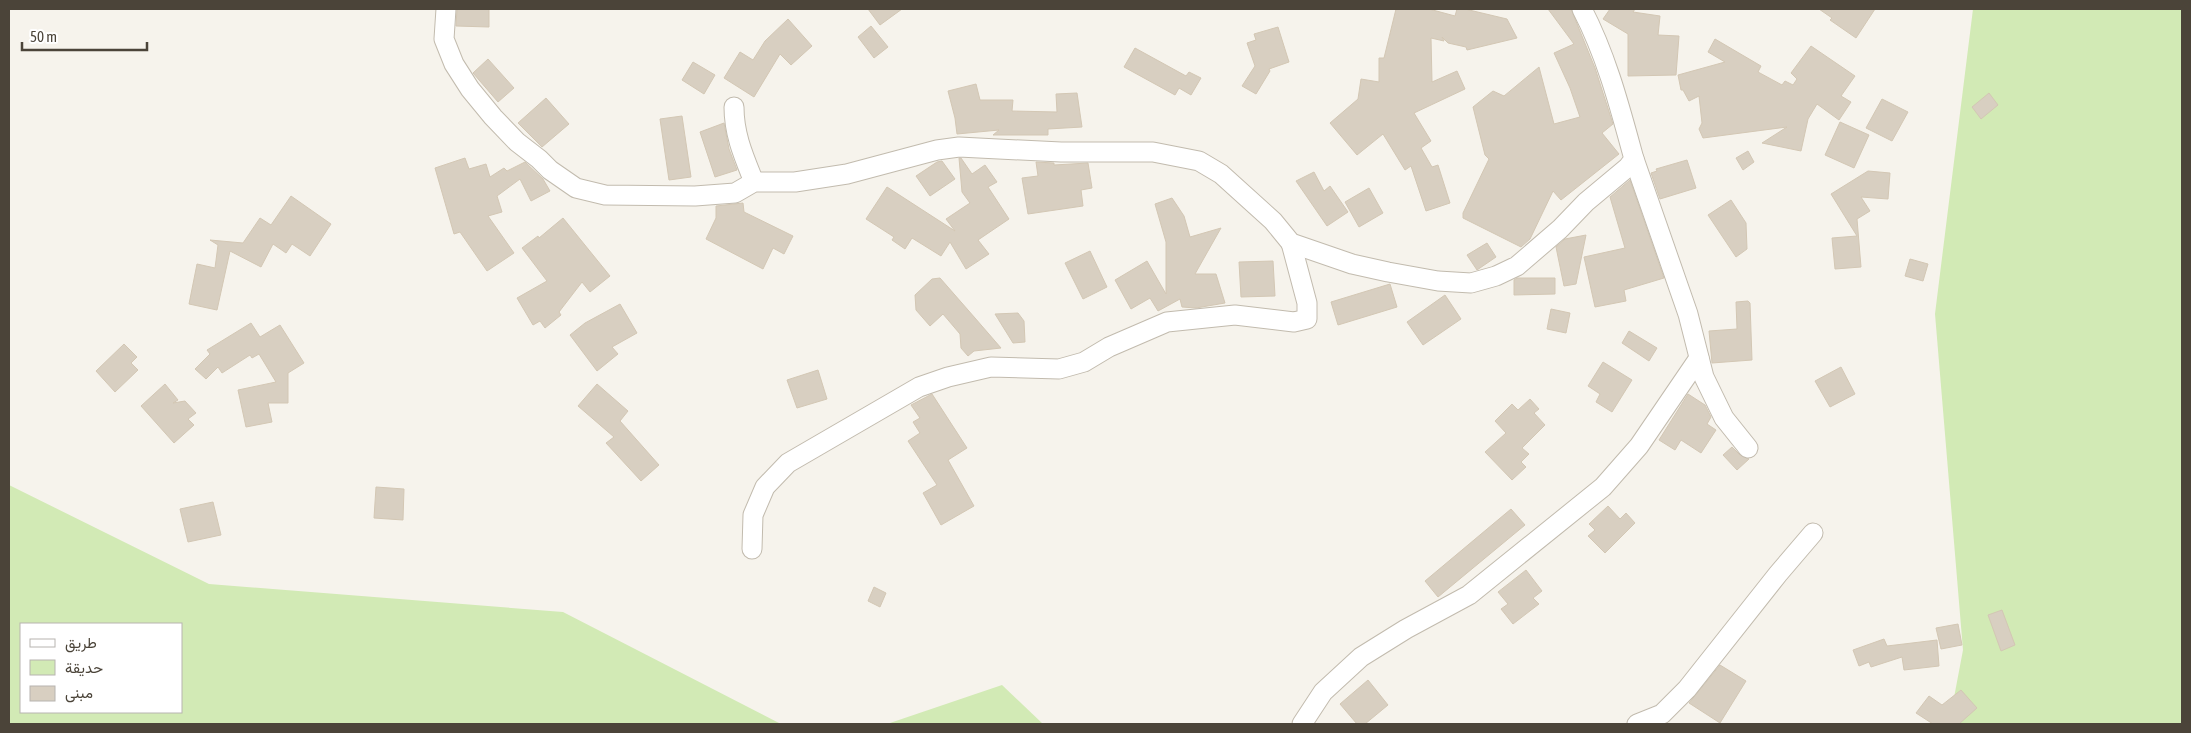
<svg xmlns="http://www.w3.org/2000/svg" width="2191" height="733" viewBox="0 0 2191 733" font-family="'Asap Condensed',Vazirmatn,sans-serif">
  <style>
    .green { fill: #d2eab5; fill-rule: evenodd }
    .building { fill: #d8cfc1; stroke: #d3c7b4 }
    .lines { fill: none; stroke-linecap: round; stroke-linejoin: round }
    .minor-casing { stroke: #c2bbae; stroke-width: 21 }
    .minor { stroke: #fff; stroke-width: 19 }
  </style>
  <rect width="100%" height="100%" fill="#f6f3ec"/>
  <g class="green">
    <path d="M1973,9H2182V724H1949L1963,650L1935,314Z"/>
    <path d="M9,485L209,584L563,612L781,724H9ZM21,624H181V712H21Z"/>
    <path d="M1002,685L1043,724H887Z"/>
  </g>
  <g class="building">
    <path d="M457,9H489V27L456,26Z"/>
    <path d="M868,9H902L880,25Z"/>
    <path d="M1396,9H1429L1455,16L1457,9H1465L1507,19L1517,38L1467,50L1466,47L1448,43L1442,37L1444,41L1431,38L1432,82L1457,71L1465,89L1414,113L1431,141L1421,148L1432,167L1438,165L1450,203L1426,211L1411,166L1405,170L1383,134L1357,155L1330,123L1358,99L1361,79L1379,82V58H1384Z"/>
    <path d="M1548,9H1571L1595,68L1613,124L1602,133L1619,154L1561,200L1553,191L1530,239L1521,247L1463,218V213L1489,159L1485,155L1473,107L1493,91L1504,96L1539,67L1554,124L1580,117L1570,88L1554,53L1574,44Z"/>
    <path d="M1610,9H1635L1633,12L1660,16L1658,35L1679,36L1676,75L1628,76V34L1603,19Z"/>
    <path d="M1819,9H1875L1856,38L1830,20L1832,18Z"/>
    <path d="M788,19L812,46L791,65L780,54L754,97L724,78L740,52L753,60L765,41Z"/>
    <path d="M871,26L888,47L874,58L858,37Z"/>
    <path d="M1278,27L1289,62L1269,69L1270,71L1256,94L1242,86L1255,66L1247,43L1256,40L1254,34Z"/>
    <path d="M1715,39L1761,66L1758,72L1782,85L1785,81L1793,85L1797,79L1791,73L1811,46L1855,76L1841,96L1851,102L1839,120L1817,104L1808,119L1801,151L1762,143L1787,127L1703,138L1699,129L1702,123L1699,96L1689,101L1683,90H1681L1678,75L1725,62L1708,52Z"/>
    <path d="M1135,48L1186,76L1189,72L1201,78L1191,95L1179,88L1175,95L1124,67Z"/>
    <path d="M488,59L514,88L498,102L473,73Z"/>
    <path d="M693,62L715,75L704,94L682,80Z"/>
    <path d="M976,84L980,100H1013L1012,111L1057,112L1056,94L1077,93L1082,127L1048,129V135H993L999,130L957,134L955,118L948,91Z"/>
    <path d="M1989,93L1998,105L1981,119L1972,107Z"/>
    <path d="M546,98L569,124L542,147L518,123Z"/>
    <path d="M1882,99L1908,112L1892,141L1866,128Z"/>
    <path d="M682,116L691,177L669,180L660,119Z"/>
    <path d="M1840,122L1869,135L1854,168L1825,155Z"/>
    <path d="M724,123L729,149L737,170L715,177L700,132Z"/>
    <path d="M1748,151L1754,162L1743,170L1736,158Z"/>
    <path d="M465,158L469,169L486,164L490,177L504,168L507,171L525,162L543,179L550,191L531,201L520,179L497,196L502,212L488,216L514,253L487,271L460,232L454,234L435,168Z"/>
    <path d="M959,158H961L972,174L985,165L997,182L988,187L1009,219L978,240L989,254L966,269L950,242L941,256L912,238L905,249L892,240L894,237L866,219L887,187L955,231L946,219L970,203L962,192Z"/>
    <path d="M1687,160L1696,188L1660,199L1651,173L1657,171L1656,169Z"/>
    <path d="M942,161L955,179L930,196L916,176L937,162Z"/>
    <path d="M1036,162L1054,163V165L1088,163L1092,188L1081,190L1083,206L1028,214L1022,178L1038,176Z"/>
    <path d="M1868,171L1890,173L1888,199L1861,197L1870,211L1857,219L1861,267L1835,269L1832,238L1857,236L1831,194Z"/>
    <path d="M1314,172L1324,191L1330,186L1348,212L1327,226L1296,181Z"/>
    <path d="M1630,180L1664,278L1624,290L1626,301L1595,307L1584,257L1625,248L1610,197Z"/>
    <path d="M1369,188L1383,213L1359,227L1345,202Z"/>
    <path d="M291,196L331,224L310,256L292,244L286,253L273,244L261,267L230,251L217,310L189,304L197,264L215,268L218,245L210,240L243,243L260,218L271,225Z"/>
    <path d="M1172,198L1184,216L1190,237L1221,228L1195,274H1216L1225,303L1196,308L1182,307L1180,299L1158,311L1150,298L1131,309L1115,280L1147,261L1166,294V242L1155,204Z"/>
    <path d="M1731,200L1746,223L1747,249L1736,257L1708,215Z"/>
    <path d="M743,203L744,212L793,236L784,254L773,248L763,269L706,239L716,218V206Z"/>
    <path d="M563,218L610,276L590,292L582,282L559,312L561,315L545,328L540,321L533,325L517,298L547,281L522,248L538,236L539,238Z"/>
    <path d="M1586,235L1576,284L1564,286L1556,247L1565,239Z"/>
    <path d="M1487,243L1496,257L1477,270L1467,255Z"/>
    <path d="M1090,251L1107,287L1083,299L1065,263Z"/>
    <path d="M1910,259L1928,264L1923,281L1905,276Z"/>
    <path d="M1273,261L1275,296L1241,297L1239,262Z"/>
    <path d="M940,278L975,318L1001,348L974,351L968,356L961,348L960,334L943,314L930,326L916,310L915,295L932,279Z"/>
    <path d="M1517,278H1555V294L1514,295V280Z"/>
    <path d="M1390,284L1397,307L1338,325L1331,302Z"/>
    <path d="M1445,295L1461,319L1423,345L1407,322Z"/>
    <path d="M1748,301L1750,303L1752,360L1712,363L1709,331L1737,329L1736,302Z"/>
    <path d="M620,304L637,333L612,347L618,354L597,371L570,335L585,323Z"/>
    <path d="M1551,309L1570,313L1566,333L1547,329Z"/>
    <path d="M1018,313L1024,321L1025,342L1013,343L995,314Z"/>
    <path d="M251,323L260,337L280,325L304,363L288,373V403H268L272,422L246,427L238,390L276,382L259,354L252,358L250,355L222,373L218,367L206,379L195,369L210,354L207,350Z"/>
    <path d="M1629,331L1657,348L1649,361L1622,343Z"/>
    <path d="M124,344L137,357L131,363L138,370L115,392L96,371Z"/>
    <path d="M1603,362L1632,380L1612,412L1596,402L1600,394L1588,386Z"/>
    <path d="M1841,367L1855,394L1830,407L1815,381Z"/>
    <path d="M818,370L827,399L797,408L787,380Z"/>
    <path d="M165,384L178,400L173,403L185,401L196,413L188,419L194,425L174,443L141,406Z"/>
    <path d="M597,384L628,411L620,421L659,465L641,481L606,443L614,437L578,406Z"/>
    <path d="M932,394L967,448L948,460L974,506L941,525L923,493L937,485L908,441L920,433L913,422L920,418L911,405Z"/>
    <path d="M1688,394L1705,405L1711,417L1707,424L1716,430L1701,453L1681,440L1675,450L1659,440Z"/>
    <path d="M1530,399L1539,409L1534,413L1545,425L1522,448L1529,454L1521,462L1526,467L1512,480L1485,452L1506,433L1495,421L1512,404L1518,410Z"/>
    <path d="M1732,447L1740,455L1749,459L1737,470L1723,455Z"/>
    <path d="M376,487L404,489L403,520L374,518Z"/>
    <path d="M213,502L221,535L188,542L180,509Z"/>
    <path d="M1608,506L1620,519L1626,513L1635,523L1605,553L1588,536L1595,530L1589,524Z"/>
    <path d="M1511,509L1525,525L1438,597L1425,581Z"/>
    <path d="M1526,570L1542,591L1533,598L1539,604L1513,624L1501,609L1508,604L1498,592Z"/>
    <path d="M874,587L886,593L880,607L868,601Z"/>
    <path d="M2002,610L2015,645L2001,651L1988,615Z"/>
    <path d="M1958,624L1962,645L1941,649L1936,628Z"/>
    <path d="M1884,639L1887,646L1937,640L1939,666L1904,670L1902,657L1871,667L1869,662L1859,666L1853,650Z"/>
    <path d="M1720,665L1746,681L1720,723L1689,703Z"/>
    <path d="M1368,680L1388,705L1365,724H1357L1340,704Z"/>
    <path d="M1961,690L1977,708L1959,724H1933L1916,713L1929,696L1942,705Z"/>
  </g>
  <g class="lines">
    <g class="minor-casing">
      <g id="minor">
        <path d="M446,9L444,39L454,64L470,89L493,117L517,142L539,159L550,170L576,188L605,195L695,196L735,193L754,182H795L847,174L937,150L959,147L1061,152H1153L1199,161L1221,174L1273,221L1291,243L1352,264L1388,272L1438,281L1471,283L1496,276L1517,266L1560,229L1586,202L1628,167L1634,159C1620,108 1607,57 1582,9"/>
        <path d="M734,107C734,135 744,157 754,182"/>
        <path d="M1634,159L1688,314L1704,377L1724,418L1748,448"/>
        <path d="M752,549L753,515L765,487L788,463L919,387L948,377L991,367L1059,369L1084,362L1109,347L1167,322L1235,315L1294,322L1307,319V303L1291,243"/>
        <path d="M1302,724L1323,692L1361,657L1406,629L1469,595L1603,487L1639,446L1699,358"/>
        <path d="M1637,724L1662,714L1687,689L1778,574L1813,533"/>
      </g>
    </g>
    <use href="#minor" class="minor"/>
  </g>
  <rect width="2191" height="733" fill="none" stroke="#4b4439" stroke-width="20"/>
  <rect x="20" y="623" width="162" height="90" fill="#ffffff" stroke="#b7b4b0"/>
  <rect x="30" y="639" width="25" height="8" fill="#ffffff" stroke="#b7b4b0"/>
  <text x="65" y="648" font-size="15" fill="#4b4439">طريق</text>
  <rect x="30" y="660" width="25" height="15" fill="#d2eab5" stroke="#b7b4b0"/>
  <text x="65" y="673" font-size="15" fill="#4b4439">حديقة</text>
  <rect x="30" y="686" width="25" height="15" fill="#d8cfc1" stroke="#b7b4b0"/>
  <text x="65" y="698" font-size="15" fill="#4b4439">مبنى</text>
  <path d="M22 42v8h125v-8" fill="none" stroke="#4b4439" stroke-width="2.5"/>
  <text x="30" y="42" font-size="15" fill="#4b4439" stroke="#ffffff" stroke-width="4" paint-order="stroke">50 m</text>
</svg>
